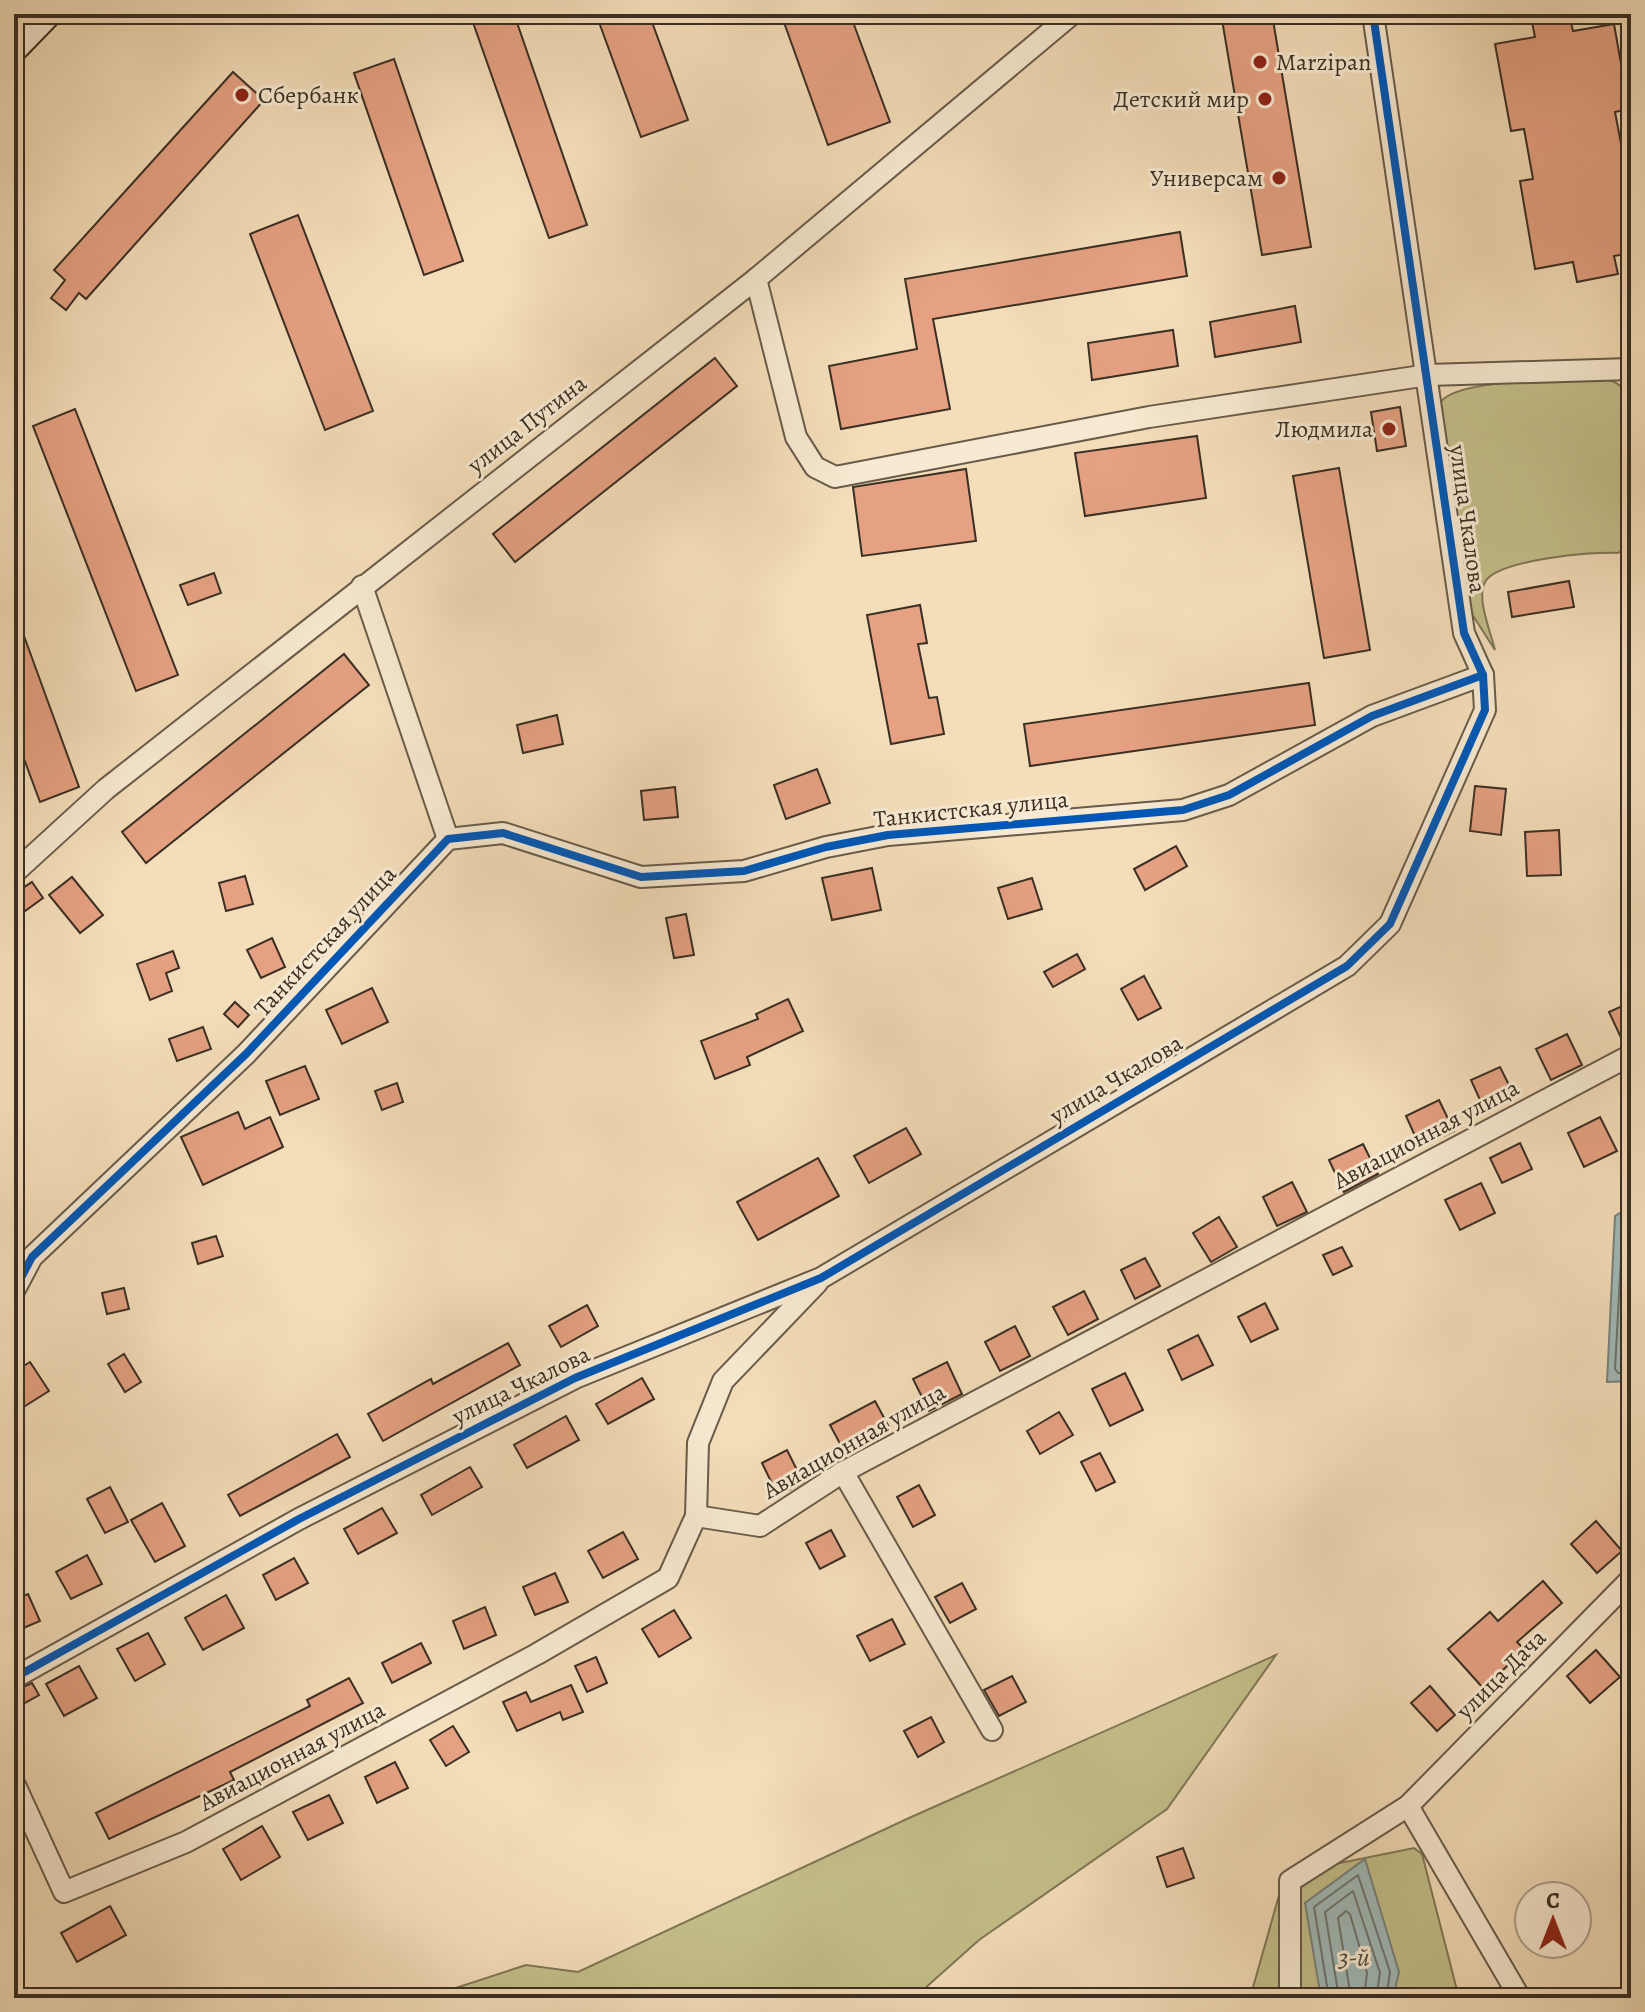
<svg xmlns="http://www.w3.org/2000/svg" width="1645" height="2012" viewBox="0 0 1645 2012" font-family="Alegreya,serif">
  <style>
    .green { fill: #c4bf8a; stroke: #7f7757; stroke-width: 2 }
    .water { fill: #a0bab9; stroke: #77827d; stroke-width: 2 }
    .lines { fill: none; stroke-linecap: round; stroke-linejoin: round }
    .shore { stroke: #6d746e; stroke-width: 2 }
    .building { fill: #e5a182; stroke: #3a2f24; stroke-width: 2 }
    .street-casing { stroke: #685b4a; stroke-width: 24 }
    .secondary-casing { stroke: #3a2f24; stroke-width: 32 }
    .street { stroke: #f8ead2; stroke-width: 20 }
    .secondary { stroke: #f8ead2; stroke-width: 28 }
    .cycleway-casing { stroke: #f8ead2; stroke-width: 13 }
    .cycleway { stroke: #0057b8; stroke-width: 8 }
    .poi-dot { fill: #8f2418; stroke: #f8ead2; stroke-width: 3 }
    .labels { text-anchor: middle; stroke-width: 6; stroke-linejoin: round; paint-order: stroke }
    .poi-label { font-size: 24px; fill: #3a2f24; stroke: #f8ead2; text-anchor: end }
    .street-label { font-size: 24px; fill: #3a2f24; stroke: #f8ead2 }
    .water-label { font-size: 26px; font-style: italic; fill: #545249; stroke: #f8ead2 }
  </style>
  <rect width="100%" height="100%" fill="#f4deba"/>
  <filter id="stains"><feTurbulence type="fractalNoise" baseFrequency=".0025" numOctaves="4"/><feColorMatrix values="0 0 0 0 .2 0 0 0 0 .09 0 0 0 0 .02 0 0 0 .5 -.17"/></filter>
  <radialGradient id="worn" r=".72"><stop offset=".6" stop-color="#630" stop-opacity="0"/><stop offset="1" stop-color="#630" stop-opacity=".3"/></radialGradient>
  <g class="green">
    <path d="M1592,378C1616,379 1623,383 1631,406L1623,549L1618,553C1593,551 1497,560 1485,582C1476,598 1491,633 1495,650L1470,611L1440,403C1454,379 1563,380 1592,378Z"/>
    <path d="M1276,1655L1167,1809L979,1940L914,1998H425L526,1965L578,1972L909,1818Z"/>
    <path d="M1414,1848L1422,1854L1459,1998H1250L1285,1874Z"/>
  </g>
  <g class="water">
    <path d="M1631,1206V1381L1607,1382L1615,1216Z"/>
    <path d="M1365,1859L1399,1972L1393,1998H1321L1305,1903Z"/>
  </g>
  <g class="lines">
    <g class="shore">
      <path d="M1631,1215L1623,1222L1615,1369L1618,1373H1631"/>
      <path d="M1631,1256L1626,1359L1631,1363"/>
      <path d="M1329,1998L1314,1907L1358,1875L1390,1972L1386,1998"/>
      <path d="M1339,1998L1325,1912L1353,1891L1380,1973L1376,1998"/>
      <path d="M1351,1998L1338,1918L1346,1911L1350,1914L1367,1973L1364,1998"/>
    </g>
  </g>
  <g class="building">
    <path d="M470,14H514L587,225L549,238Z"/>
    <path d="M596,14H649L688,120L641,137Z"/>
    <path d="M781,14H850L890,122L828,145Z"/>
    <path d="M1221,14H1272L1311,247L1262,255Z"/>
    <path d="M1548,14H1569L1573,31L1614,24L1629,109L1615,112L1625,165L1631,163V253L1614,256L1618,274L1577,282L1573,262L1535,269L1520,181L1533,179L1524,129L1511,131L1495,44L1535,37L1531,17Z"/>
    <path d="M394,59L463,261L424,275L354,73Z"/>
    <path d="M233,72L264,100L86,299L79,293L66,310L51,298L65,280L54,270Z"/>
    <path d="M298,215L373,411L325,430L250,234Z"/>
    <path d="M1180,232L1187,276L933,319L950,409L841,429L829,366L917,349L905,279Z"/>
    <path d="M1295,306L1301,342L1215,357L1210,322Z"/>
    <path d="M1173,330L1178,366L1092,380L1088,343Z"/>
    <path d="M715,358L737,386L515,562L493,534Z"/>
    <path d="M1400,407L1406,446L1377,451L1371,412Z"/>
    <path d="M75,409L178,675L136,691L33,426Z"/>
    <path d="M1197,436L1206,498L1085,516L1075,453Z"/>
    <path d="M1339,468L1370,650L1324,658L1293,476Z"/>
    <path d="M966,469L976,541L862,556L853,487Z"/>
    <path d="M214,573L221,593L188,605L180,585Z"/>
    <path d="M1569,581L1574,607L1512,617L1508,592Z"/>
    <path d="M920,605L927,643L918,644L929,698L937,697L944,734L891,744L867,615Z"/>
    <path d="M16,614L79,787L40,802L14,732Z"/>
    <path d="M344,654L369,685L146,863L122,832Z"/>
    <path d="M1309,683L1315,725L1030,766L1024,724Z"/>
    <path d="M557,715L563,744L523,753L517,725Z"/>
    <path d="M817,769L830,803L786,819L774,785Z"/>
    <path d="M1475,786L1506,789L1501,835L1470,831Z"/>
    <path d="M675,787L678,817L644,820L641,791Z"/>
    <path d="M1559,830L1561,875L1527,876L1525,832Z"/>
    <path d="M1176,846L1187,866L1145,890L1134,869Z"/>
    <path d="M872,868L881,910L832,920L822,878Z"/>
    <path d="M245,876L253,904L226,911L219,883Z"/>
    <path d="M72,877L103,915L80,933L49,895Z"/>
    <path d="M1032,878L1042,909L1008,919L998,888Z"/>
    <path d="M32,882L43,898L25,911L14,894Z"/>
    <path d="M686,914L694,955L674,958L666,918Z"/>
    <path d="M272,938L285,967L261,978L247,950Z"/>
    <path d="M173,951L179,968L166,973L172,991L150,1000L137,964Z"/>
    <path d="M1077,954L1085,969L1053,987L1044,972Z"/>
    <path d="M1144,976L1161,1008L1138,1020L1121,989Z"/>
    <path d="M372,988L388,1022L342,1044L326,1010Z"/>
    <path d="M788,999L803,1031L747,1057L750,1065L715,1079L701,1041L758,1019L756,1014Z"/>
    <path d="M235,1002L249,1015L238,1027L224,1014Z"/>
    <path d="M1631,1002V1042L1624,1044L1609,1012Z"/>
    <path d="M203,1027L211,1049L177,1061L169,1039Z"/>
    <path d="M1567,1034L1582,1065L1551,1080L1536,1049Z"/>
    <path d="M305,1066L319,1099L280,1115L266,1081Z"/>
    <path d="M1500,1067L1515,1097L1485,1111L1471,1080Z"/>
    <path d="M397,1083L403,1102L382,1110L375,1091Z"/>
    <path d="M1439,1100L1454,1131L1420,1147L1406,1116Z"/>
    <path d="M238,1112L245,1129L270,1117L283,1147L203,1185L181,1137Z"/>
    <path d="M1600,1117L1617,1151L1584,1167L1568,1133Z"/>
    <path d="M906,1128L921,1154L869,1183L854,1156Z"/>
    <path d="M1520,1143L1532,1169L1502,1183L1490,1158Z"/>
    <path d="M1363,1144L1378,1174L1344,1192L1329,1160Z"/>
    <path d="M818,1158L839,1196L758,1240L737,1202Z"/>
    <path d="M1292,1182L1307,1212L1277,1226L1263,1197Z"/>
    <path d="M1481,1183L1495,1213L1460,1230L1445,1200Z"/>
    <path d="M1219,1217L1237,1247L1211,1262L1193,1233Z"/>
    <path d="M216,1236L223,1256L198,1264L192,1243Z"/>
    <path d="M1342,1247L1352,1266L1333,1275L1323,1255Z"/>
    <path d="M1145,1258L1160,1286L1135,1299L1121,1270Z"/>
    <path d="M124,1288L129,1309L107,1314L102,1293Z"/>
    <path d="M1084,1291L1098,1319L1068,1335L1053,1307Z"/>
    <path d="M1265,1303L1278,1329L1251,1342L1238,1317Z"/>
    <path d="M587,1305L598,1326L561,1347L549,1326Z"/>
    <path d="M1015,1326L1030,1356L1000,1371L985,1342Z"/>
    <path d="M1198,1335L1213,1365L1182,1380L1168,1350Z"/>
    <path d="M508,1343L520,1365L383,1441L368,1414L431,1379L433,1384Z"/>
    <path d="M124,1354L141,1382L125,1392L108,1364Z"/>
    <path d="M30,1362L49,1391L14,1413V1372Z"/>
    <path d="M947,1362L962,1394L929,1411L913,1379Z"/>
    <path d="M1125,1373L1143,1410L1110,1426L1092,1389Z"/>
    <path d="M642,1378L654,1399L608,1424L596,1404Z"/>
    <path d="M875,1401L890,1429L845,1453L830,1425Z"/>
    <path d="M1059,1412L1073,1435L1040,1454L1027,1431Z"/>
    <path d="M566,1416L579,1440L527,1468L514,1445Z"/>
    <path d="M337,1434L350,1457L240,1516L228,1495Z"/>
    <path d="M787,1450L803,1482L778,1496L762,1463Z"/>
    <path d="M1100,1453L1115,1482L1096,1491L1081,1462Z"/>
    <path d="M470,1467L482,1487L432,1515L421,1495Z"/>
    <path d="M919,1485L935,1515L913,1527L897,1497Z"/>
    <path d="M110,1487L128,1522L105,1533L87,1499Z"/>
    <path d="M162,1503L185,1546L155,1562L131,1520Z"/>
    <path d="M382,1508L397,1533L358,1554L344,1529Z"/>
    <path d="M1596,1521L1622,1551L1597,1573L1571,1544Z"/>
    <path d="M831,1530L845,1556L820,1569L806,1543Z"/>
    <path d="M623,1532L638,1559L603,1578L588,1551Z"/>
    <path d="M87,1555L102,1584L71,1599L56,1572Z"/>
    <path d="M294,1558L308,1583L276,1600L263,1575Z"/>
    <path d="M555,1573L568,1602L535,1615L523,1587Z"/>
    <path d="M1543,1581L1562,1603L1517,1642L1525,1650L1483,1688L1448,1649L1490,1612L1498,1621Z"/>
    <path d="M962,1583L976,1609L950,1623L935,1597Z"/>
    <path d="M28,1594L40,1621L14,1632V1600Z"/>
    <path d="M226,1595L244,1628L203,1650L185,1618Z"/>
    <path d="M485,1607L496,1635L464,1649L453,1621Z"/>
    <path d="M674,1610L691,1638L659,1657L642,1629Z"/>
    <path d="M892,1619L905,1644L870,1661L857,1636Z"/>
    <path d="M148,1633L165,1664L135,1681L117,1649Z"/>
    <path d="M421,1643L431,1663L392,1683L382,1663Z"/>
    <path d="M1596,1650L1620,1677L1590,1703L1567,1676Z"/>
    <path d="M596,1657L607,1683L587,1692L575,1666Z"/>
    <path d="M79,1666L97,1698L64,1716L46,1684Z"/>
    <path d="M1012,1676L1026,1702L999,1716L984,1690Z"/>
    <path d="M349,1678L363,1703L230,1772L234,1780L109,1839L96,1813L310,1706L307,1700Z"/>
    <path d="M32,1683L39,1695L14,1709V1691Z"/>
    <path d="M571,1685L583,1712L563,1720L560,1712L517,1731L503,1702L526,1692L531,1702Z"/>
    <path d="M1430,1686L1455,1715L1437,1731L1411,1703Z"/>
    <path d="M931,1717L944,1742L918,1757L904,1731Z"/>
    <path d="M453,1726L469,1752L446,1766L430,1740Z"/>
    <path d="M395,1762L408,1788L377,1803L365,1777Z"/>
    <path d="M329,1795L343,1823L308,1840L293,1812Z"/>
    <path d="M262,1826L280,1857L241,1880L223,1849Z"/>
    <path d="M1183,1848L1194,1878L1167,1887L1157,1857Z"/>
    <path d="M110,1906L126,1935L77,1962L61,1933Z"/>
  </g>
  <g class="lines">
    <g class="street-casing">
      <g id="street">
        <path d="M756,279L796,437L815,467L835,477L1149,417L1428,375L1631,369"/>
        <path d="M362,586L448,839"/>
        <path d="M14,873L106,789L756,279L1072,14"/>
        <path d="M14,1291L32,1257L246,1054L448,839L503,833L641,877L744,871L826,847L888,835L1183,810L1229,795L1372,716L1483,675"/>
        <path d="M843,1472L992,1730"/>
        <path d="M696,1516L698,1443L723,1381L817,1283"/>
        <path d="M14,1678L299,1519L575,1378L821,1278L1347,966L1390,924L1485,710L1483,675L1464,633L1373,14"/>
        <path d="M14,1783L64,1892L186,1842L537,1654L668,1578L696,1516L760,1526L843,1472L1631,1055"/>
        <path d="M1408,1806L1520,1998"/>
        <path d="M1290,1998V1881L1408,1806L1631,1579"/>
      </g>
    </g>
    <g class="secondary-casing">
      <path id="secondary" d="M14,47L46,14"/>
    </g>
    <use href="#street" class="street"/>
    <use href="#secondary" class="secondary"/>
    <g class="cycleway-casing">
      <g id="cycleway">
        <path d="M14,1291L32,1257L246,1054L448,839L503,833L641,877L744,871L826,847L888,835L1183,810L1229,795L1372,716L1483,675"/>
        <path d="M14,1678L299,1519L575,1378L821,1278L1347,966L1390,924L1485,710L1483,675L1464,633L1373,14"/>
      </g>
    </g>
    <use href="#cycleway" class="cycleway"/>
  </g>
  <g class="poi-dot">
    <circle cx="1260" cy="62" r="8"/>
    <circle cx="242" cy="95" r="8"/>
    <circle cx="1265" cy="99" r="8"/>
    <circle cx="1279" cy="178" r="8"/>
    <circle cx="1389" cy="429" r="8"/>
  </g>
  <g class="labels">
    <g class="poi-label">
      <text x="1276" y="70" text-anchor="start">Marzipan</text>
      <text x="258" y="103" text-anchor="start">Сбербанк</text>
      <text x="1249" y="107">Детский мир</text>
      <text x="1263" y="186">Универсам</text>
      <text x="1373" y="437">Людмила</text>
    </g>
    <g class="street-label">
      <text transform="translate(527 424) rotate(-38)" y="8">улица Путина</text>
      <text transform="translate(1468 519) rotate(82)" y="8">улица Чкалова</text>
      <text transform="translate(971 809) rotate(-6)" y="8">Танкистская улица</text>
      <text transform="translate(325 941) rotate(-47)" y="8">Танкистская улица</text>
      <text transform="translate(1116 1079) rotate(-31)" y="8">улица Чкалова</text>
      <text transform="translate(1426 1134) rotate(-28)" y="8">Авиационная улица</text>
      <text transform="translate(521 1385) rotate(-26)" y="8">улица Чкалова</text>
      <text transform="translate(854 1441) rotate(-30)" y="8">Авиационная улица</text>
      <text transform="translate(1501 1674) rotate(-45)" y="8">улица Дача</text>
      <text transform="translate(292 1756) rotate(-28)" y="8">Авиационная улица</text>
    </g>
    <g class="water-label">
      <text x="1354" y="1966">3-й</text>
    </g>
  </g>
  <rect width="1645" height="2012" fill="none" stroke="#f4deba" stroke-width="48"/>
  <rect x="16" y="16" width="1613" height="1980" fill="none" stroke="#3a2f24" stroke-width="4"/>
  <rect x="24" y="24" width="1597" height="1964" fill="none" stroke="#3a2f24" stroke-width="2"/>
  <g transform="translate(1553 1920)"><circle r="38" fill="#f8ead2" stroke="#ac9f8c" stroke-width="2"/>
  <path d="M0-6L14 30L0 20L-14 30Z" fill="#8f2418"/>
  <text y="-12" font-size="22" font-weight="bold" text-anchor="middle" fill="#3a2f24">С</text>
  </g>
  <rect width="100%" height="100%" filter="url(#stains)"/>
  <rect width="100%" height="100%" fill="url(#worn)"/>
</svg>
